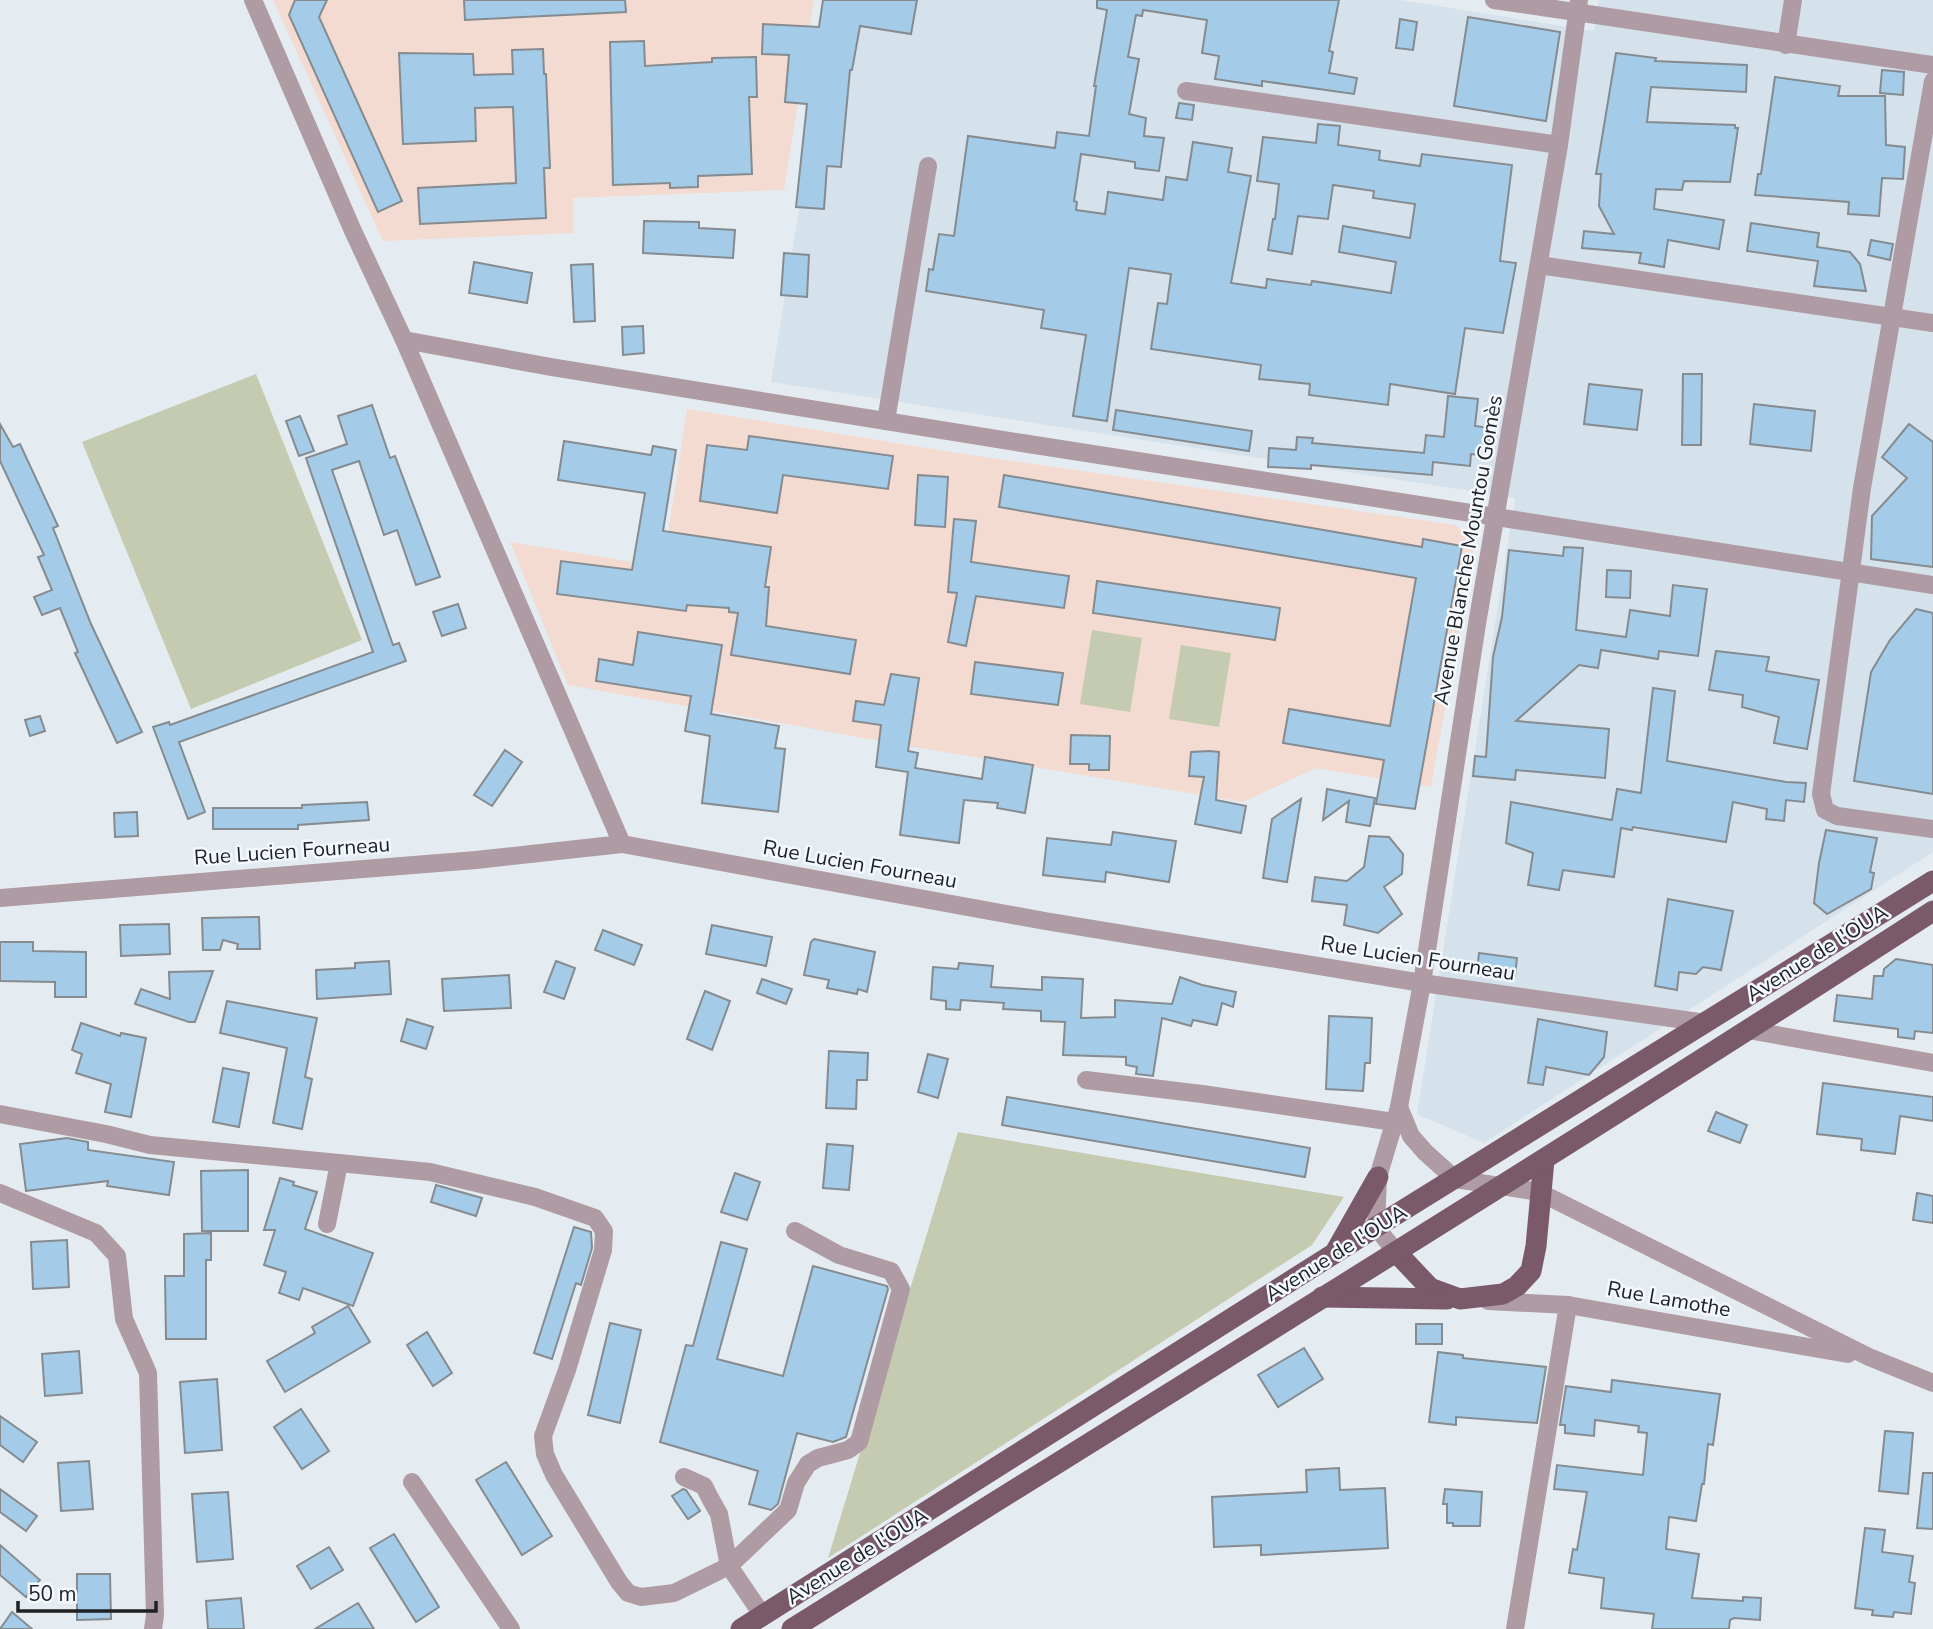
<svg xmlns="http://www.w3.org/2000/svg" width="1933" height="1629" viewBox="0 0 1933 1629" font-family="'Nunito Sans',sans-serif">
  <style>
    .built { fill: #d5e2ec }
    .education { fill: #f3dbd1 }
    .green { fill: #c4cbb0 }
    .building { fill: #a4cce9; stroke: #858b8f; stroke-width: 2 }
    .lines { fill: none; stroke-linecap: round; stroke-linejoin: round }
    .minor { stroke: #ae9ba4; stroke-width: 18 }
    .major { stroke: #7a5969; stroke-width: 21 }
    .labels { text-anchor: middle; stroke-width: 5; stroke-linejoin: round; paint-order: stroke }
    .street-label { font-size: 21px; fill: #1f2123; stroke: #f3f9fe }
  </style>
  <rect width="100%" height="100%" fill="#e5ecf1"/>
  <path class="built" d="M833,0H1401L1594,31L1599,0H1933V852L1484,1143L1417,1114L1515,498L771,382Z"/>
  <g class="education">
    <path d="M273,0H814L784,190L573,198V233L383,241Z"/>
    <path d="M687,409L958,453L1455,525L1475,541L1431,787L1316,768L1243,802L914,747L568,685L510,542L663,567Z"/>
  </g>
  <g class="green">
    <path d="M256,374L362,640L191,709L82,442Z"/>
    <path d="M1092,630L1142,638L1130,712L1080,704Z"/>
    <path d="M1181,645L1231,653L1219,727L1169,719Z"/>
    <path d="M958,1132L1344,1197L1312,1245L828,1558Z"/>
  </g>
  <g class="building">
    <path d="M295,0H327L319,17L402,201L378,212L289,15Z"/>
    <path d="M464,0H625L626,12L465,20Z"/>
    <path d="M823,0H917L911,34L860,26L852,70H850L841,167L827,166L824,209L796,207L807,104L785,102L789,55L762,54L763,24L819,27Z"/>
    <path d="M1097,0H1339L1329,51L1333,52L1329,73L1357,78L1354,94L1262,81V86L1215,79L1219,56L1202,53L1207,20L1143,10L1142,16L1136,15L1128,57L1139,59L1129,114L1146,118L1144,136L1164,138L1159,171L1135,168V162L1081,154L1074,201L1077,202L1076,210L1105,214L1108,192L1163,200L1166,177L1187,180L1193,142L1232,148L1228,172L1251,176L1231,283L1266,288L1267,279L1311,285L1312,281L1391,293L1396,262L1339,252L1343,226L1410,238L1415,204L1373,198L1374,191L1333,185L1328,219L1298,216L1292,254L1268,250L1273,219H1275L1279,184L1257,181L1263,137L1316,143L1318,124L1340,126L1338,145L1380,151L1379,160L1420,166L1422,154L1512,165L1500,261L1516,263L1503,333L1465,328L1455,394L1390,384L1388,405L1309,395L1310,384L1259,379L1261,365L1151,349L1158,303L1167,304L1171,274L1129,268L1107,421L1073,416L1086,335L1041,328L1044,310L926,291L929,269L933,270L939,234L954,236L968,136L1055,148L1057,132L1089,136L1096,86H1094L1107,10L1097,8Z"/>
    <path d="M1468,17L1560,32L1546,121L1454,106Z"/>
    <path d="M1400,19L1417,22L1413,50L1396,48Z"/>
    <path d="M644,41L645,66L712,62V58L756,57L757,97H749L752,174L698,176V187L670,188V183L613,185L610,42Z"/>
    <path d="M543,49L544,74H546L550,168H544L546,218L420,224L418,188L516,183L513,107L475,108L476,141L403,144L399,53L473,54L474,75L513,74L512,50Z"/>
    <path d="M1616,53L1656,58L1655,61L1747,65L1746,92L1651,87L1647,122L1735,125V128H1738L1730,182L1684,181L1682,190L1656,189L1654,209L1724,220L1719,249L1668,240L1664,267L1639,263L1641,253L1582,248L1584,231L1614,234L1599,206L1601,174H1596Z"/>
    <path d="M1882,70L1904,72L1903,95L1880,93Z"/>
    <path d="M1775,77L1840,86L1838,96H1885L1886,145L1905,147L1903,179L1882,178L1879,216L1848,214L1849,202L1755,195L1758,174H1761Z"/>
    <path d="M1179,103L1194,105L1192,120L1176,118Z"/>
    <path d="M644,221L699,222V228L735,230L733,258L643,253Z"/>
    <path d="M1751,223L1819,233L1817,247L1850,252L1860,264L1866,291L1814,286L1818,261L1747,251Z"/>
    <path d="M1871,240L1893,244L1890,260L1868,255Z"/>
    <path d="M784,253L809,255L807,297L781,295Z"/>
    <path d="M474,262L532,273L527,303L469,293Z"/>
    <path d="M593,264L595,321L574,322L571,265Z"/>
    <path d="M643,326L644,353L623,355L622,327Z"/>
    <path d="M1683,374H1702L1701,445H1682Z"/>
    <path d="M1589,384L1642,390L1637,430L1584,424Z"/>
    <path d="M1448,396L1478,399L1475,426L1490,428L1488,456L1471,454L1470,466L1433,462L1432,475L1311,465V469L1268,467L1269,448L1296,450L1297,437L1313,438L1312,443L1424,453L1426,435L1444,437Z"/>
    <path d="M1754,404L1815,411L1811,451L1750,444Z"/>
    <path d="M372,405L390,458L395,456L440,577L416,585L397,530L384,535L359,461L332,470L393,645L399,643L406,661L179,742L205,812L188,819L153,727L169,722L170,725L373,652L306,458L347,444L338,416Z"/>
    <path d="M1116,410L1252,431L1249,451L1113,430Z"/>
    <path d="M300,416L314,451L299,456L286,421Z"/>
    <path d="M0,424L13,447L20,444L58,526L53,528L91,624L142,732L117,743L75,653L78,652L60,608L42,615L34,597L52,590L38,557L44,555L0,461Z"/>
    <path d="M1909,424L1933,442V567L1871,559L1872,516L1907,478L1882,457Z"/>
    <path d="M749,436L893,456L888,489L783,475L777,513L700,501L707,445L747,450Z"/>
    <path d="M564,441L651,455L653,446L676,450L663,531L771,547L765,587H769L766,626L856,640L850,674L731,655L738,613L729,612V608L687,605L686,611L557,594L561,561L632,570L645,493L558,480Z"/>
    <path d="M918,475L948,477L945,527L915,525Z"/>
    <path d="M1004,475L1422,547L1423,539L1462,546L1415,809L1376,804L1384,760L1283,743L1289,709L1390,726L1416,578L999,507Z"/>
    <path d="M954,519L976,521L971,562L1069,576L1064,608L976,596L966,646L948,642L957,593L948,592Z"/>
    <path d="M1564,547L1583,548L1576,630L1626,637L1630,610L1670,616L1673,585L1707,589L1698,656L1659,651L1658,659L1601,650L1598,668L1579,665L1516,721L1609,729L1605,778L1516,770L1515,780L1473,776L1475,756L1486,757L1493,657L1502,617L1509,550L1563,556Z"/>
    <path d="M1607,570L1631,571L1630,598L1606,597Z"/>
    <path d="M1097,581L1280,608L1275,640L1093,613Z"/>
    <path d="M458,604L466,628L442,636L433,612Z"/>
    <path d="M1916,609L1933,613V794L1854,781L1871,672L1890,640Z"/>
    <path d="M638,632L722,645L711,714L779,726L775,748L785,749L778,812L702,803L710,736L685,731L691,696L596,681L599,659L633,665Z"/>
    <path d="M1716,651L1769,657L1766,671L1819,680L1807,749L1774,743L1779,717L1742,707L1743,695L1709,690Z"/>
    <path d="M975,662L1063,673L1058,705L971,694Z"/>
    <path d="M891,674L919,678L908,751L918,753L915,768L982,779L985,757L1033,765L1025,813L997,808L998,803L964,800L959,843L900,835L908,772L876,767L881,725L853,721L856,701L884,705Z"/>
    <path d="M1653,688L1675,691L1667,761L1786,782L1806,783L1804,802L1786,800L1784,821L1766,819L1767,809L1733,802L1726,842L1633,827L1632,830L1621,828L1614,877L1563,870L1559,890L1528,885L1533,853L1506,843L1511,802L1612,820L1617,789L1641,793Z"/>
    <path d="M40,716L45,731L30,736L25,720Z"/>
    <path d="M1071,735L1110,736L1109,770H1089V764H1070Z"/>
    <path d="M505,750L522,762L492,806L474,795Z"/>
    <path d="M1209,751L1219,752L1216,800L1246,806L1241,833L1195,824L1204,777L1189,776L1191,752Z"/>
    <path d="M1327,789L1375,798L1370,826L1346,822L1349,801L1323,820Z"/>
    <path d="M1301,799L1287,882L1263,878L1272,819Z"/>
    <path d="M367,802L369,820L298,825V829H213V808H302V805Z"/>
    <path d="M137,812L138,836L115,837L114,813Z"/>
    <path d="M1826,830L1877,838L1870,872L1874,873L1871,889L1827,914L1814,903L1819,863Z"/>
    <path d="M1113,832L1176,841L1169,882L1106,872L1105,882L1043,875L1047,838L1111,845Z"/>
    <path d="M1369,836L1389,837L1403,854L1402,874L1384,887L1402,914L1378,933L1344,925L1347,905L1312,901L1315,877L1347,881L1364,867Z"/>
    <path d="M1668,899L1733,911L1721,970L1703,967L1696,974L1679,972L1677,990L1655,986Z"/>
    <path d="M259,917L260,949H237L238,944L223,940L220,950H203L202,918Z"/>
    <path d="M169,924L170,954L121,956L120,925Z"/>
    <path d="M712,925L772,937L766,966L706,954Z"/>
    <path d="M603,930L642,945L634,965L595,950Z"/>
    <path d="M814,939L875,952L867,992L858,989L857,994L827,988L829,980L804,975L811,942Z"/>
    <path d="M0,942H33V951L86,952V997H55V982L0,981Z"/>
    <path d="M1479,953L1517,958L1515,976L1477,971Z"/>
    <path d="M1896,959L1933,965V1033L1915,1031L1914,1039L1898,1037V1029L1834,1021L1837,995L1872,999L1874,976H1883L1884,969Z"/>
    <path d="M389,961L391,994L317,999L316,970L355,968V963Z"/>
    <path d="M556,961L575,968L564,999L544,992Z"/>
    <path d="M959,963L993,966L991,987L1042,990V977L1083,979L1081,1018L1115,1017V1000L1172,1004L1180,977L1202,985L1236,992L1233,1007L1222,1003L1217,1025L1193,1020L1191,1026L1162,1018L1153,1076L1136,1074L1137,1067L1126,1065V1057L1063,1055L1065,1022L1041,1021V1011L1003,1009L1004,1003L961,1000L960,1010L946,1009V1001L931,999L933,967L958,969Z"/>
    <path d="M213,971L195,1022H189L135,1004L141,989L170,999L169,972Z"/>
    <path d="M509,975L511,1008L444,1011L442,979Z"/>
    <path d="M762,979L792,989L786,1004L757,993Z"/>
    <path d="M705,991L730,1001L712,1050L687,1039Z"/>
    <path d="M227,1001L317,1018L305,1077L312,1079L302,1129L273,1123L287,1048L220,1033Z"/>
    <path d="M1329,1016L1372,1018L1370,1063H1365L1363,1091L1326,1089Z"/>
    <path d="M407,1019L433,1027L426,1049L401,1041Z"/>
    <path d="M1538,1019L1607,1032L1604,1057L1589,1075L1546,1067L1543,1085L1528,1083Z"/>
    <path d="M81,1023L120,1036L121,1033L146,1038L131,1117L105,1112L111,1084L76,1073L82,1054L72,1050Z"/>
    <path d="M829,1051L868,1053L867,1080H857L856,1109L826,1108Z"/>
    <path d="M928,1054L948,1059L938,1098L918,1092Z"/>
    <path d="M223,1068L249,1073L239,1127L213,1122Z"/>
    <path d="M1823,1083L1933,1097V1121L1900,1116L1895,1154L1861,1150L1862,1139L1817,1134Z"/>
    <path d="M1007,1097L1310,1148L1305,1177L1002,1125Z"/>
    <path d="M1716,1112L1747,1125L1740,1143L1708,1131Z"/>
    <path d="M67,1138L88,1142V1150L174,1162L169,1195L107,1186L108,1181L26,1191L20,1144Z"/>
    <path d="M827,1144L853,1146L849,1190L823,1188Z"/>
    <path d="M248,1170V1231H202L201,1171Z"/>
    <path d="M735,1173L760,1182L747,1220L721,1212Z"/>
    <path d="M280,1178L294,1182L293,1185L317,1192L305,1229L373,1253L353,1306L303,1288L299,1300L279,1293L286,1272L264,1265L275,1230H264Z"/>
    <path d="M436,1185L482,1198L476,1216L431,1202Z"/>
    <path d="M1917,1193L1933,1196V1223L1913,1220Z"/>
    <path d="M574,1227L591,1232L592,1248L581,1285L576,1283L552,1359L534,1353Z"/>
    <path d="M211,1233V1260H206V1339H166L165,1276H184V1234Z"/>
    <path d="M67,1240L69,1287L33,1289L31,1242Z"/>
    <path d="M721,1242L747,1249L717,1359L783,1376L813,1266L887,1286L888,1289L846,1437L833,1442L797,1433L778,1504L771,1510L749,1504L758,1471L660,1442L686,1345L693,1346Z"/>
    <path d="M348,1306L370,1342L285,1392L267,1361L315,1333L312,1327Z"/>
    <path d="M610,1323L641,1330L620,1423L588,1415Z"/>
    <rect x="1416" y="1324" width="26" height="20"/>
    <path d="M427,1332L452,1373L433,1386L407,1345Z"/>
    <path d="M1304,1348L1323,1379L1278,1407L1258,1375Z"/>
    <path d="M79,1351L82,1393L45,1396L42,1354Z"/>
    <path d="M1438,1352L1463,1355V1358L1546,1367L1537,1423L1456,1417V1425L1429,1422Z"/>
    <path d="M217,1379L222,1450L185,1453L180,1382Z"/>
    <path d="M1612,1380L1720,1394L1713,1445L1708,1444L1704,1484H1702L1696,1521L1669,1517L1666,1549L1699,1554L1692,1598L1743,1601V1597L1761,1598L1760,1620L1734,1618L1730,1620L1729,1629H1652L1654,1614L1601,1608L1604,1578L1569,1573L1573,1549L1577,1550L1587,1492L1554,1489L1557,1465L1643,1475L1647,1433L1638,1432L1639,1426L1595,1420L1594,1436L1565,1433V1425H1560L1566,1386L1611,1392Z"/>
    <path d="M301,1409L329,1451L302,1469L274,1427Z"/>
    <path d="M0,1416L37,1442L23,1462L0,1445Z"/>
    <path d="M1885,1431L1913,1433L1908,1494L1879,1491Z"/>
    <path d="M89,1461L93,1509L61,1511L58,1463Z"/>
    <path d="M506,1462L552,1536L522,1555L476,1480Z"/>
    <path d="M1339,1468L1340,1490L1385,1488L1388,1548L1261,1555V1545L1214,1547L1212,1497L1307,1492L1306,1470Z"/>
    <path d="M1923,1473H1933V1529L1917,1528Z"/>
    <path d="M0,1489L37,1516L26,1531L0,1512Z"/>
    <path d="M683,1489L686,1490L700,1511L688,1519L672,1496Z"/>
    <path d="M1445,1489L1482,1492L1480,1526H1453V1523H1447V1504H1443Z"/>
    <path d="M228,1492L233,1559L197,1562L192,1494Z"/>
    <path d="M1865,1528L1885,1530L1882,1552L1913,1556L1909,1582L1915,1583L1911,1614L1894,1612L1893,1617L1872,1615L1873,1610L1855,1608Z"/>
    <path d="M394,1534L439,1607L416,1622L370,1548Z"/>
    <path d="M0,1545L40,1580L26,1597L0,1575Z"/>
    <path d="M329,1547L343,1570L311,1589L297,1566Z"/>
    <path d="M77,1574H110L111,1619L77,1620Z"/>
    <path d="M241,1598L244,1629H208L206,1601Z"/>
    <path d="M358,1603L374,1629H315Z"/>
    <path d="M12,1612L32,1629H0Z"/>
  </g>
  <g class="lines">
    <g class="minor">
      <path d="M253,0L353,231L404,340L622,844"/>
      <path d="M1494,0L1933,65"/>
      <path d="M1786,45L1793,0"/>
      <path d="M1933,81L1862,488L1821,794L1825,810L1837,816L1933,829"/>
      <path d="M1186,91L1559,145"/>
      <path d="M1539,265L1933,323"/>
      <path d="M404,340L551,367L1022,443L1933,585"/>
      <path d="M886,421L928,166"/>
      <path d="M0,898L476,860L622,844L1045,921L1422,983L1706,1023"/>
      <path d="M1748,1030L1933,1063"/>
      <path d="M1086,1080L1202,1094L1394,1122"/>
      <path d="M1399,1107L1411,1136L1425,1152L1455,1179L1539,1192L1869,1357L1933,1383"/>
      <path d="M0,1114L106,1134L150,1145L339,1163L327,1224"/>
      <path d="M339,1163L430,1172L535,1197L595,1218L604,1231L603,1250L567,1370L543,1436L545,1454L554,1475L619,1582L628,1593L641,1597L674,1593L729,1566L788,1510L796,1483L808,1464L818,1458L848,1450L859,1442L901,1289L891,1271L839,1255L795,1231"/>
      <path d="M0,1193L96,1233L117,1256L124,1319L148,1373L155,1615L153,1629"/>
      <path d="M1396,1252L1376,1227L1378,1177L1399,1107L1422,983L1477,624L1559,145L1579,0"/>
      <path d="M1488,1301L1568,1305L1848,1354"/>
      <path d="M684,1477L704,1486L710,1498L719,1514L729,1566L763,1616"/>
      <path d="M412,1482L511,1629"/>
      <path d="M1515,1629L1568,1305"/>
    </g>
    <g class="major">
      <path d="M1336,1251L1378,1177"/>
      <path d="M1396,1252L1430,1288L1460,1299L1503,1294L1517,1286L1531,1271L1536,1246L1544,1160"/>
      <path d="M1322,1297L1447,1299"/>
      <path d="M741,1629L1376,1227L1933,881"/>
      <path d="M792,1629C1173,1390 1556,1155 1933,911"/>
    </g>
  </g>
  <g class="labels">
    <g class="street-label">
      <text transform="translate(1468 550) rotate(-80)" y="7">Avenue Blanche Mountou Gomès</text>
      <text transform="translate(292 851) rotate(-4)" y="7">Rue Lucien Fourneau</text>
      <text transform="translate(860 864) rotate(10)" y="7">Rue Lucien Fourneau</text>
      <text transform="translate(1817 953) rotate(-32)" y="7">Avenue de l'OUA</text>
      <text transform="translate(1418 958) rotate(9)" y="7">Rue Lucien Fourneau</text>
      <text transform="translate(1336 1253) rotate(-32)" y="7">Avenue de l'OUA</text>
      <text transform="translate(1669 1299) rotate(10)" y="7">Rue Lamothe</text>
      <text transform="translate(857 1556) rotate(-32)" y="7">Avenue de l'OUA</text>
    </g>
  </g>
  <path d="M18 1601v10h138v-10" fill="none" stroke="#1f2123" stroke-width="3.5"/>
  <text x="28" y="1601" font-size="21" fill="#1f2123" stroke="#f3f9fe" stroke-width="5" paint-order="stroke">50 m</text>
</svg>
